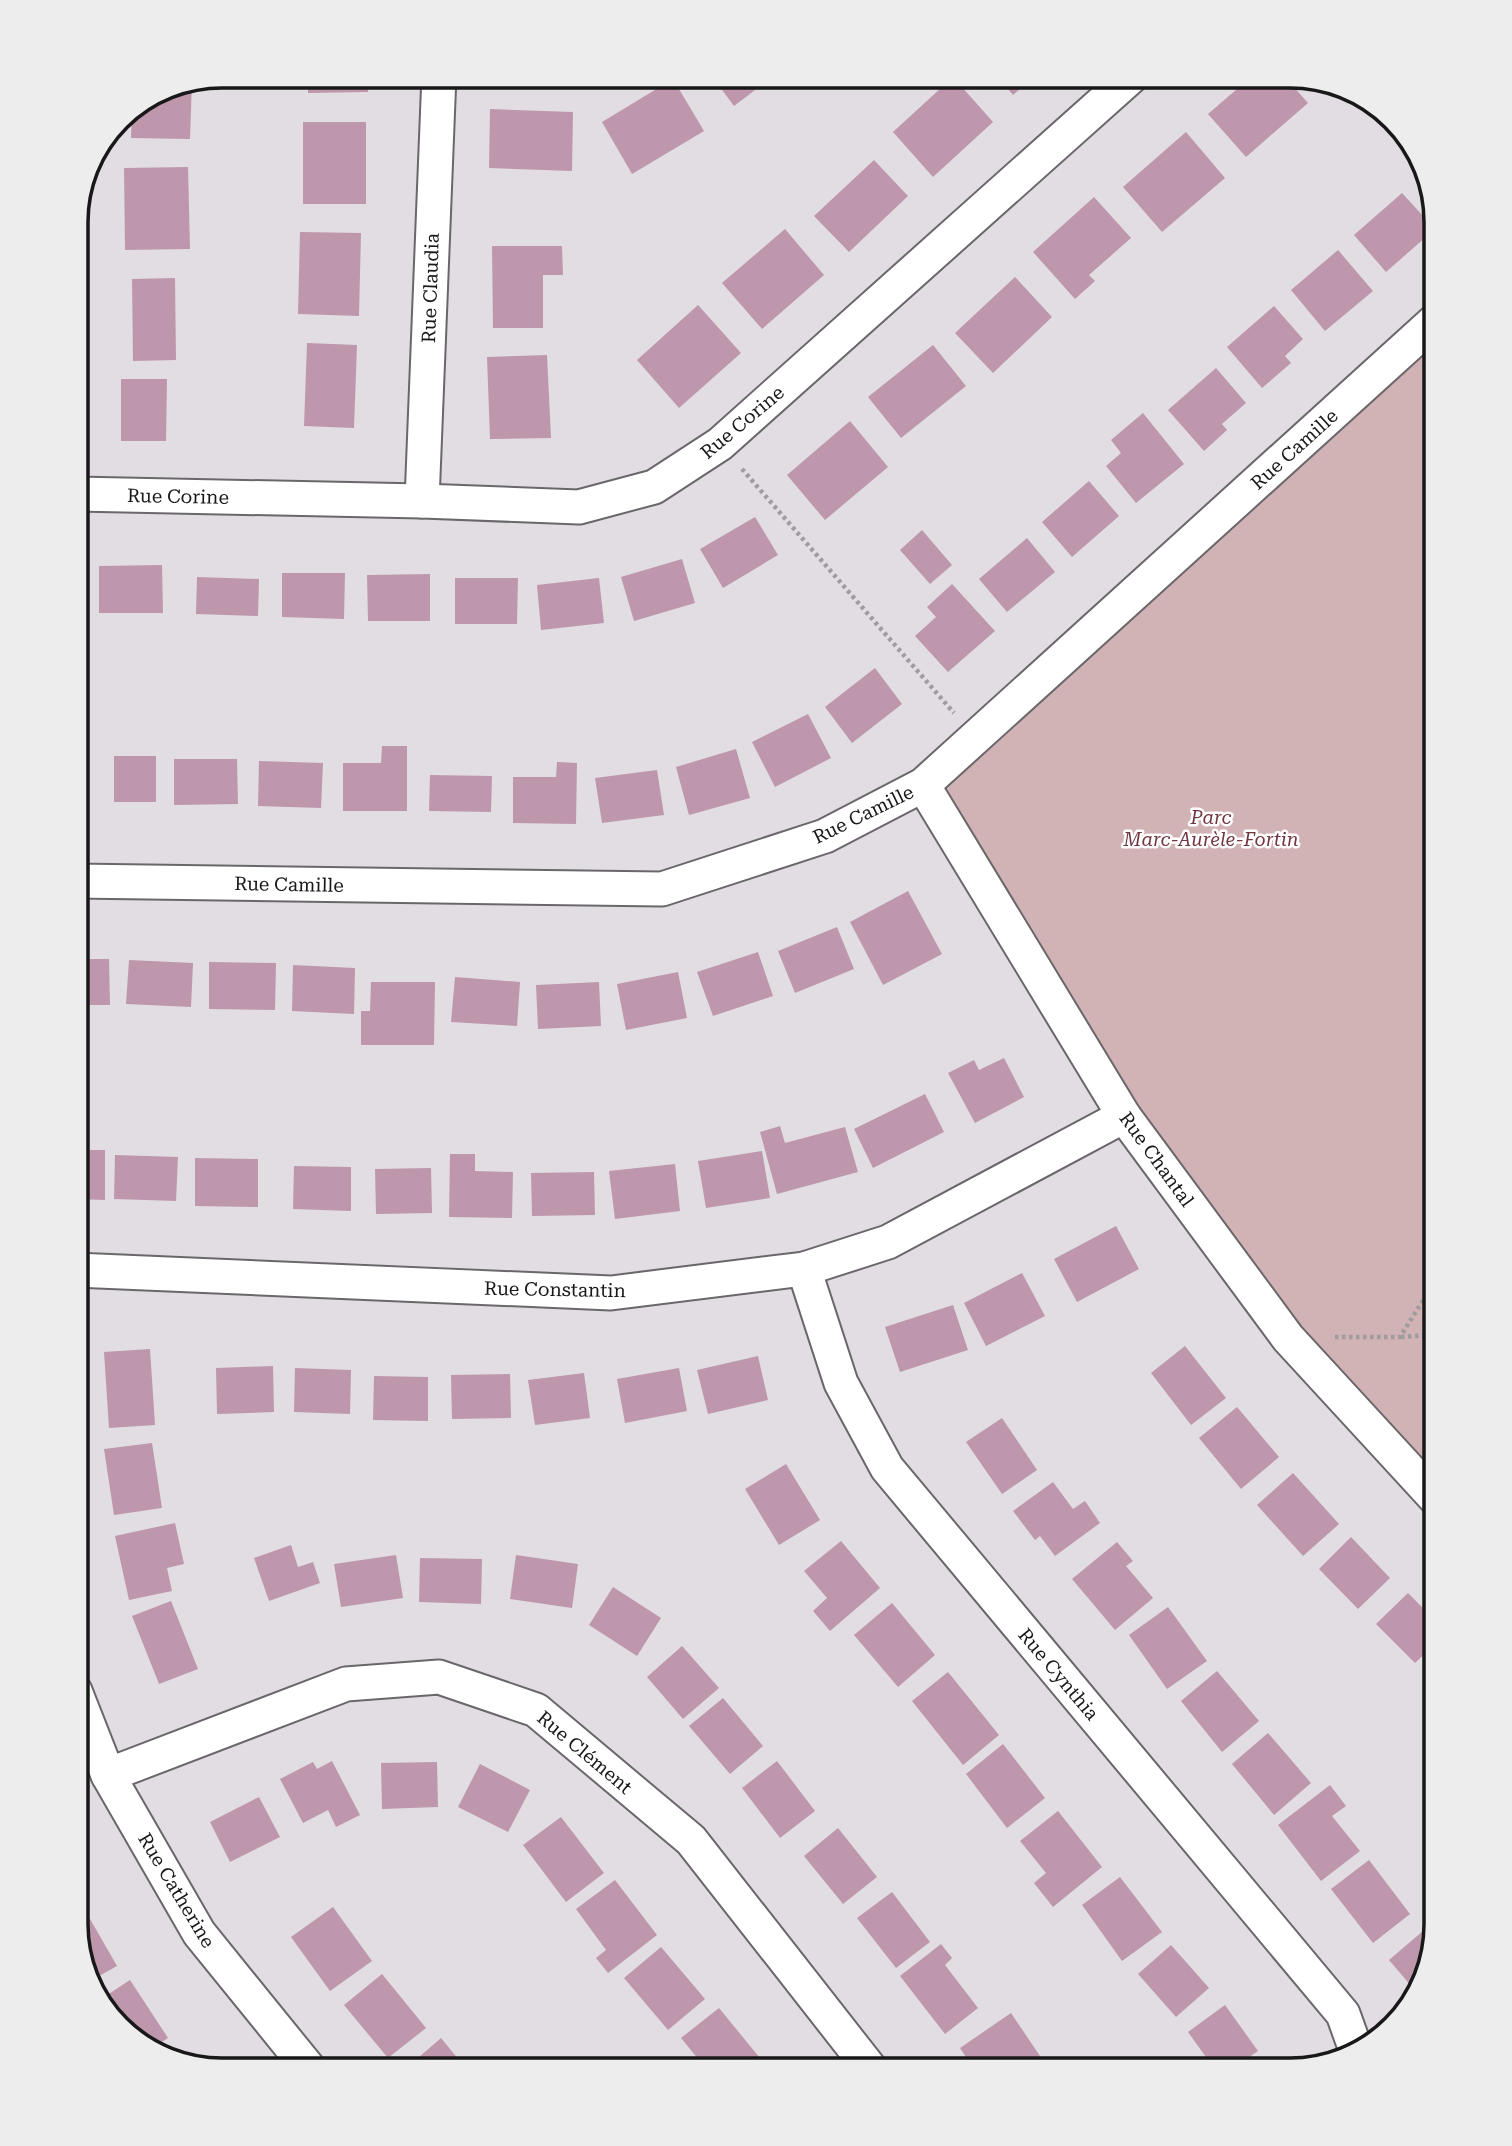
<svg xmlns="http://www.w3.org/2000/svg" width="1512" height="2146" viewBox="0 0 1512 2146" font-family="'Roboto Serif',serif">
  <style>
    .green { fill: #d1b2b5 }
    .building { fill: #be97ac }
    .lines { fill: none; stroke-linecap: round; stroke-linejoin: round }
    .minor-casing { stroke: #6a676b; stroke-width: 37 }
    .path { stroke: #9f9ca0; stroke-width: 4.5; stroke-dasharray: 3.5 3.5; stroke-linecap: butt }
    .minor { stroke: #fff; stroke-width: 33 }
    .labels { text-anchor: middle; stroke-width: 5; stroke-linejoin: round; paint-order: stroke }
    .street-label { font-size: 19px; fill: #191819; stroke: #fff }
    .park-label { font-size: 19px; font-style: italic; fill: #723640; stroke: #fff }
    .rim { fill: none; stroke: #191819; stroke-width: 3.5 }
  </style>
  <rect width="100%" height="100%" fill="#e1dde2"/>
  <path class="green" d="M1437,319V1500L1288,1338L923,785Z"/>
  <g class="building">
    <path d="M308,75H368V92L308,93Z"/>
    <path d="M711,75H775L734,106Z"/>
    <path d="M996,75H1036L1013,95Z"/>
    <path d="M1252,76H1284L1308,103L1246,157L1208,114Z"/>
    <path d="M953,77L993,122L933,177L893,132Z"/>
    <path d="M673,79L704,131L632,174L602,122Z"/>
    <path d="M192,81L190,139L131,138L132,107L166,86Z"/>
    <path d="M490,109L573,112L572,171L489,168Z"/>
    <rect x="303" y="122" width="63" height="82"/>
    <path d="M1186,132L1225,178L1162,232L1123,187Z"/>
    <path d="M874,160L908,196L849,252L814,216Z"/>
    <path d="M188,167L190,249L125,250L124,168Z"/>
    <path d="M1424,172L1429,192L1417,178Z"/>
    <path d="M1402,193L1435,229L1386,272L1354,235Z"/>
    <path d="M1094,197L1131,238L1089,275L1095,281L1075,299L1033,252Z"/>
    <path d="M785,229L824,275L762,329L722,283Z"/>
    <path d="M300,232L361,233L359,316L298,314Z"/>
    <path d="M492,246H562L563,275H543V328H493Z"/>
    <path d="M1338,250L1373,291L1325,331L1291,290Z"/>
    <path d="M1015,277L1052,317L993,373L955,333Z"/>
    <path d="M175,278L176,360L133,361L132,279Z"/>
    <path d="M698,305L741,353L679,408L637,360Z"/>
    <path d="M1274,306L1303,339L1285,356L1291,363L1262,388L1227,347Z"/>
    <path d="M307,343L357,345L354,428L304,426Z"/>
    <path d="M933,345L966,386L901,438L868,397Z"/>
    <path d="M547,355L551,438L490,439L487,357Z"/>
    <path d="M1216,368L1246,403L1222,424L1227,430L1204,451L1168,410Z"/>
    <path d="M121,379H167L166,441H121Z"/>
    <path d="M1143,413L1184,464L1136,503L1106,466L1121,453L1111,440Z"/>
    <path d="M850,421L888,467L825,520L787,475Z"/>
    <path d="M1089,481L1119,516L1072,557L1042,522Z"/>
    <path d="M755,517L778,555L723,588L700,549Z"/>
    <path d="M922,530L952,565L930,584L900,550Z"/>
    <path d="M1027,538L1055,572L1007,612L979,579Z"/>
    <path d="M682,559L695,603L634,621L621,577Z"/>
    <path d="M162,565L163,613H99V566Z"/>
    <path d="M282,573H345L344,619L282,617Z"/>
    <path d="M430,574V621H368L367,575Z"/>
    <path d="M197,577L259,579L258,616L196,614Z"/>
    <path d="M455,578H518L517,624H455Z"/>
    <path d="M599,578L604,623L541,630L537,585Z"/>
    <path d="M952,584L995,631L948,672L915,636L936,617L927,607Z"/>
    <path d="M875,668L902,704L852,743L825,707Z"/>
    <path d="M808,714L831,758L775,787L752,742Z"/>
    <path d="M382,746H407V811H343V763H381Z"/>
    <path d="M736,749L750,798L689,815L676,767Z"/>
    <rect x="114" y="756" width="42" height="46"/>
    <path d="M174,759H237L238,804L174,805Z"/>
    <path d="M259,761L323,763L321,808L258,806Z"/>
    <path d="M557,762L577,763L576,824L513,823V777H556Z"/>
    <path d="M657,770L664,815L602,823L595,778Z"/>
    <path d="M430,775L492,776L491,812L429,811Z"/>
    <path d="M908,891L942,954L883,985L850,922Z"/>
    <path d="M837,927L854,969L795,993L778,951Z"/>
    <path d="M758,952L773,996L713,1016L697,972Z"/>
    <path d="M75,959H109L110,1005H75Z"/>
    <path d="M129,960L193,963L191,1007L126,1004Z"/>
    <path d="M209,962L276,963L275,1010L209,1009Z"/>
    <path d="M293,965L355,968L354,1014L292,1011Z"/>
    <path d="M678,972L687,1018L626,1030L617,984Z"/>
    <path d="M455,977L520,982L517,1026L451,1022Z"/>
    <path d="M371,982H435L434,1045H361V1011H370Z"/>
    <path d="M599,982L601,1026L538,1029L536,985Z"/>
    <path d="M1004,1058L1024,1097L975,1123L948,1073L974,1060L979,1070Z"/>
    <path d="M925,1094L944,1132L873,1168L854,1129Z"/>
    <path d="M780,1126L785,1143L845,1127L858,1172L777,1194L760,1132Z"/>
    <path d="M75,1150H105V1200L75,1199Z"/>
    <path d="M762,1151L770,1198L706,1208L698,1161Z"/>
    <path d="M450,1154H475V1171L513,1172L512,1218L449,1217Z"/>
    <path d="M115,1155L178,1157L176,1201L114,1199Z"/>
    <path d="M195,1158L258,1159V1207L195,1206Z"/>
    <path d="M675,1164L680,1211L615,1219L609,1171Z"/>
    <path d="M294,1166L351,1167V1211L293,1209Z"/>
    <path d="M431,1168L432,1213L376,1214L375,1169Z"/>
    <path d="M594,1172L595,1215L532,1216L531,1173Z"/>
    <path d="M1116,1226L1139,1269L1077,1302L1054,1259Z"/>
    <path d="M1022,1273L1045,1316L986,1346L964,1303Z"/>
    <path d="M953,1305L968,1350L900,1372L885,1327Z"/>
    <path d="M1185,1346L1226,1398L1191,1425L1151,1373Z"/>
    <path d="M150,1349L155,1425L109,1428L104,1352Z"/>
    <path d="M758,1356L768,1400L708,1414L697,1370Z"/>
    <path d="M273,1366L274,1412L217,1414L216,1368Z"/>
    <path d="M295,1368L351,1370L350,1414L294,1412Z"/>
    <path d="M679,1368L687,1411L625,1423L617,1379Z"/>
    <path d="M584,1373L590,1418L535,1425L528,1380Z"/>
    <path d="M510,1374L511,1418L452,1419L451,1375Z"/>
    <path d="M374,1376L428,1377V1421L373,1420Z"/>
    <path d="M1237,1407L1279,1457L1241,1489L1199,1438Z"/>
    <path d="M1002,1418L1037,1470L1002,1494L966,1442Z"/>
    <path d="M152,1443L162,1508L114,1515L104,1449Z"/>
    <path d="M786,1464L820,1520L779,1545L745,1489Z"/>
    <path d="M1293,1473L1339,1524L1303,1556L1257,1505Z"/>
    <path d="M1053,1482L1073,1509L1085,1501L1100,1523L1055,1556L1040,1536L1035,1540L1013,1511Z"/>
    <path d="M175,1523L184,1564L167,1568L172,1591L129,1600L115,1536Z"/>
    <path d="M1351,1537L1390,1578L1358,1609L1319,1569Z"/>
    <path d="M841,1541L880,1588L830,1631L813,1611L827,1598L804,1571Z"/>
    <path d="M1117,1542L1133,1561L1126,1566L1153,1598L1115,1630L1072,1579Z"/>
    <path d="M291,1545L298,1567L313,1562L320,1583L269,1601L254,1558Z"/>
    <path d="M396,1555L403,1598L341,1607L334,1564Z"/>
    <path d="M516,1555L578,1564L572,1608L510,1599Z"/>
    <path d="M420,1558L482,1559L481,1604L419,1602Z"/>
    <path d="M613,1587L661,1618L637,1656L589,1625Z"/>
    <path d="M1408,1593L1437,1622V1642L1415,1663L1376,1624Z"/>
    <path d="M171,1601L198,1669L159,1684L132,1616Z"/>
    <path d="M892,1603L935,1655L898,1687L854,1635Z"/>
    <path d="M1168,1607L1207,1661L1167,1689L1129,1635Z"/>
    <path d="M682,1646L719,1688L683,1719L647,1677Z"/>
    <path d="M1217,1671L1259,1721L1222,1752L1181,1701Z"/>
    <path d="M948,1672L999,1735L963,1765L912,1701Z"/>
    <path d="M723,1698L763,1746L730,1774L689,1726Z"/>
    <path d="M1268,1733L1311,1783L1274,1815L1232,1764Z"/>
    <path d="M1003,1744L1045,1798L1007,1828L966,1774Z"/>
    <path d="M332,1761L360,1815L336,1827L328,1810L303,1823L280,1779L313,1762L317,1769Z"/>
    <path d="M777,1761L815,1811L780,1838L742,1788Z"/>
    <path d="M437,1762L438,1807L382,1809L381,1763Z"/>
    <path d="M480,1764L530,1790L508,1832L458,1807Z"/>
    <path d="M1330,1785L1346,1806L1332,1816L1360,1851L1321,1881L1278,1825Z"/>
    <path d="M259,1797L280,1837L230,1862L210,1822Z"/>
    <path d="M1058,1811L1102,1867L1053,1907L1034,1883L1046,1873L1020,1841Z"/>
    <path d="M561,1817L604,1873L566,1902L523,1845Z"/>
    <path d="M838,1828L877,1877L843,1904L804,1856Z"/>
    <path d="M1369,1860L1410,1914L1373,1943L1331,1889Z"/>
    <path d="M1120,1877L1162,1932L1122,1961L1082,1905Z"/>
    <path d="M615,1880L657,1935L608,1973L596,1958L606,1950L576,1909Z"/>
    <path d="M892,1892L930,1942L896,1968L857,1918Z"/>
    <path d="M82,1905L117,1966L90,1981L75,1925V1908Z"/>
    <path d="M333,1907L372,1961L330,1991L291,1937Z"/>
    <path d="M1423,1931L1432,1943L1418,1994L1389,1960Z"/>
    <path d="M941,1944L952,1958L945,1965L978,2008L945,2034L900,1976Z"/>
    <path d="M1171,1945L1209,1988L1176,2017L1138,1974Z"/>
    <path d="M661,1947L705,1999L668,2030L624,1978Z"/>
    <path d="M382,1974L426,2028L388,2058L344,2005Z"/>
    <path d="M130,1980L168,2038L148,2051L98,2001Z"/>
    <path d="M1225,2005L1258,2051L1229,2071H1216L1188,2032Z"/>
    <path d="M719,2008L764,2063L754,2071H708L681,2038Z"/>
    <path d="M1011,2013L1042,2059L1025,2071H975L960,2048Z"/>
    <path d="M441,2038L468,2071H403Z"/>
    <path d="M181,2050L192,2064L171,2058Z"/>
  </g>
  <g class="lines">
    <g class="minor-casing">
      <g id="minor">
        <path d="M76,494L422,501L579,507L654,487L720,444L1133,75"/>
        <path d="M422,501L439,75"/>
        <path d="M923,785L1124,1116L1288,1338L1437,1500"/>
        <path d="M75,881L662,889L825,836L923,785L1437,319"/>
        <path d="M804,1269L841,1383L887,1468L1343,2014L1357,2053"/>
        <path d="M75,1270L611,1293L804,1269L888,1242L1124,1116"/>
        <path d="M75,1691L108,1775L199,1933L310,2070"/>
        <path d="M108,1775L346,1684L439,1677L536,1710L691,1840L872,2071"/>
      </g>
    </g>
    <g class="path">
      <path d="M742,469L954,713"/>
      <path d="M1430,1335L1437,1329"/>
      <path d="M1335,1337H1400L1437,1278"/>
      <path d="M1401,1337L1430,1335L1437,1343"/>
    </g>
    <use href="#minor" class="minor"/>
  </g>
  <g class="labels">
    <g class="street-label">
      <text transform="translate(430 288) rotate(-88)" y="7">Rue Claudia</text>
      <text transform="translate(742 422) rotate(-40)" y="7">Rue Corine</text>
      <text transform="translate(1294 449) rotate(-42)" y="7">Rue Camille</text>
      <text transform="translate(178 496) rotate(1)" y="7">Rue Corine</text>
      <text transform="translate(863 814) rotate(-26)" y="7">Rue Camille</text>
      <text transform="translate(289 884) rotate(1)" y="7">Rue Camille</text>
      <text transform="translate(1157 1159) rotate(54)" y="7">Rue Chantal</text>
      <text transform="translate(555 1289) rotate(1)" y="7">Rue Constantin</text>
      <text transform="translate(1059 1674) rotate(50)" y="7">Rue Cynthia</text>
      <text transform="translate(585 1752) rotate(40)" y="7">Rue Clément</text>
      <text transform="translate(177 1890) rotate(59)" y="7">Rue Catherine</text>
    </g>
    <g class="park-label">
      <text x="1211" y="824">Parc<tspan x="1211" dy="22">Marc-Aurèle-Fortin</tspan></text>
    </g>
  </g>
  <path d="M0 0H1512V2146H0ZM222 88H1290A134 134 0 0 1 1424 222V1924A134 134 0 0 1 1290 2058H222A134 134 0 0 1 88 1924V222A134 134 0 0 1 222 88Z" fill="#ededed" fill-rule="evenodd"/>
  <path class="rim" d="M222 88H1290A134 134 0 0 1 1424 222V1924A134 134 0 0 1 1290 2058H222A134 134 0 0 1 88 1924V222A134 134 0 0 1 222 88Z"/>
</svg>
